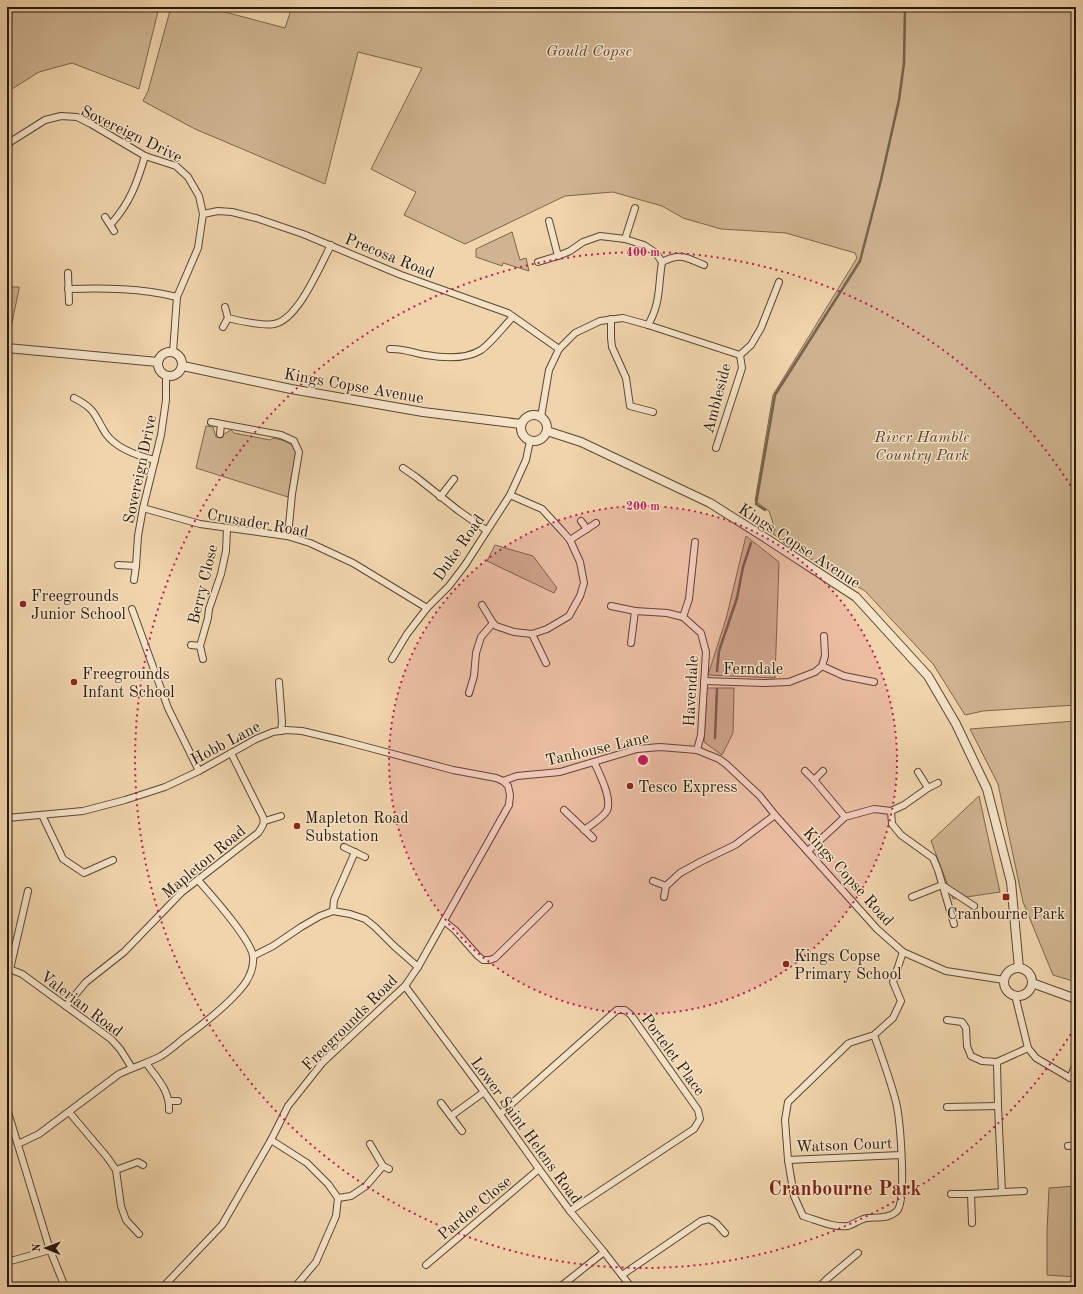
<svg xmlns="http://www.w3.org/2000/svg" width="1083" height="1294" viewBox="0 0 1083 1294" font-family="'Old Standard TT',serif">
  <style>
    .green { fill: #ceb490; stroke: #7a664e }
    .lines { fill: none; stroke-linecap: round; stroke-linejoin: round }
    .stream { stroke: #77624b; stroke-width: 2.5 }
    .minor-casing { stroke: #594733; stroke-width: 8 }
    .tertiary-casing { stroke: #594733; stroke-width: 10 }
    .minor { stroke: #f5e3c8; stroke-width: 6 }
    .tertiary { stroke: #f5e3c8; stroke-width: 8 }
    .ring { fill: none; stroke: #c2185b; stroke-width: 2; stroke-dasharray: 2 4 }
    .poi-dot { fill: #8f2418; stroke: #f5e3c8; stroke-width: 1.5 }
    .labels { text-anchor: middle; stroke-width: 3; stroke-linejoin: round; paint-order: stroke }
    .park-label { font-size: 16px; font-style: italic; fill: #594733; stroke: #f5e3c8 }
    .street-label { font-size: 16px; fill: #27180b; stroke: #f5e3c8 }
    .poi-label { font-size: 16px; fill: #27180b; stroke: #f5e3c8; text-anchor: start }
    .district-label { font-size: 20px; font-weight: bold; fill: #7a1f14; stroke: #f5e3c8 }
    .centre { fill: #c2185b; stroke: #f5e3c8; stroke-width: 2 }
    .ring-label { font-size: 12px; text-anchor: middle; font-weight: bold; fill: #c2185b; stroke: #f5e3c8; stroke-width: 3; stroke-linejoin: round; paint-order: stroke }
  </style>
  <rect width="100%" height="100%" fill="#f0d4ab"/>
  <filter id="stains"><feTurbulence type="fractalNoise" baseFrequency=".005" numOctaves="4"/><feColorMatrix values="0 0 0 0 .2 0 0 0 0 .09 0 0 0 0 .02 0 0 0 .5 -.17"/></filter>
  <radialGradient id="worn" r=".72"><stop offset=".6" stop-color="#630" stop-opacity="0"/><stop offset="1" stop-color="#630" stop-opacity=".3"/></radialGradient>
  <g class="green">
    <path d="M7,7H159L139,89L72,63L39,72L7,92Z"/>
    <path d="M171,7H206L285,28L291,10L283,7H1076V705L983,711L965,715L933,664L865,591L784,543L782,540L773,534L775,529L769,511L755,501L773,395L857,258L855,253L786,233L721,229L683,218L662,206L613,192L565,196L465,244L404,215L416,192L371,169L422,68L358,52L325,184L195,129L143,101L148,91Z"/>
    <path d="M512,232L520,260L526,258L529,271L503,263L502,266L476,257V249Z"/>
    <path d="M7,287H19V289L9,337L7,336Z"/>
    <path d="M206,426L213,427L216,437L222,438L224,434L231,430L234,433L270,440L273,438C282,440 294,442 296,453L288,497L196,468Z"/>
    <path d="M746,536L779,562L775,678L708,675L726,619Z"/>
    <path d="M495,545L533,556L557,588L554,593L487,561Z"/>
    <path d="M707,688H734L733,733L722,755L704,742Z"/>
    <path d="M1076,721V982L1053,975L1023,902L998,784L970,729Z"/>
    <path d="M979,796L1000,892L953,899L931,841Z"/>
    <path d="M1076,1186V1277L1047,1275V1232L1049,1188Z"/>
  </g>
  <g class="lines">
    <g class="stream">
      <path d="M765,510L756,504L775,395L860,261L881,180L899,100L904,63L905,7"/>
      <path d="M717,671L719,651L737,598L743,567L751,543"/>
      <path d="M715,738L717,689"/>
    </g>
    <g class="minor-casing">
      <g id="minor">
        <path d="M7,144L45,120L61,116L77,117L91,124L145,156L176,166L188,177L199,196L203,214L198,248L177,297L173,352"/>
        <path d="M203,214L218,211L232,212L256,218L303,234L401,275L508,313L559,349"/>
        <path d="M105,217L114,231"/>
        <path d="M549,221L558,256L570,251L583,242L600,236L625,239L644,245L656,253L662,262C658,286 661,303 648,325"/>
        <path d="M111,224C130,203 137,183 145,156"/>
        <path d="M625,239L635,208"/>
        <path d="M538,262L558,256"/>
        <path d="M662,262C682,252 686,258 704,265"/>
        <path d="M68,273L69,302"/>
        <path d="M68,289C105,288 141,288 177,297"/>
        <path d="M225,307L228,318C239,321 264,326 274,324C298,320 320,266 331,245"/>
        <path d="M611,319V338L612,347L626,378L630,406L653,412"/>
        <path d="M223,327L228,318"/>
        <path d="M390,349C402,348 414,353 426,355C443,358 465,360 481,350C491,343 504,326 513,317"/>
        <path d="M74,398C96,409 94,415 106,434C117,449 138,456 155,460"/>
        <path d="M541,417L549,370L559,349L575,333L600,321L623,318L648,325L740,355L751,345L761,328L779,282"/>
        <path d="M211,422L281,435L294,441L299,452L292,494L289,525L287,536"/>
        <path d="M220,434L221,424"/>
        <path d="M716,448L742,368L740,355"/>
        <path d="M403,468L416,477L459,511L486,530"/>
        <path d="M440,497L454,479"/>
        <path d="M143,508L200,524L287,536L310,543L353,563L427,608"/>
        <path d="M581,521L587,529"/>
        <path d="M570,540L596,523"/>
        <path d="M695,542L689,599L683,617L701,633L706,652L701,735L697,750"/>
        <path d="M118,565L136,566L138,536L143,508L161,435L166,400V376"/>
        <path d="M134,580L136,566"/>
        <path d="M482,605L493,623"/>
        <path d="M611,606L635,611"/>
        <path d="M132,609L168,708L199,771"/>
        <path d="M532,634L546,663"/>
        <path d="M631,643L635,611L667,613L683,617"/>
        <path d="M191,645L200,646"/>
        <path d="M203,659L200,646L208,618L209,609L221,574L226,551L227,529"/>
        <path d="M392,659L407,634L427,608L449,586L465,565L510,495L526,460L530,441"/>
        <path d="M822,666L844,676L874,682"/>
        <path d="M704,681L764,683L789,682L815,672L822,666L825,656L824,636"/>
        <path d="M279,682L282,722L281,731"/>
        <path d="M469,693L474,676L476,653L481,637L493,623L496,626L514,632L532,634L547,629L569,616L580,596L584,583L580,562L570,540L564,533L542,509L510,495"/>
        <path d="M805,771L814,780L845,817"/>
        <path d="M918,772L928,788"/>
        <path d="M814,780L823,771"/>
        <path d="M503,781L517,776L560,772L637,749L660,747L697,750L719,759L726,764L760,796L775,815L877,929L903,952L946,971L1004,980"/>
        <path d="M564,810L593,838"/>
        <path d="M891,811L892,824L901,835L933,858L938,870L954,924"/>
        <path d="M42,815L63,859L84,873L113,860"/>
        <path d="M7,818L83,811L125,800L165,787L199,771L256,739L273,732L286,730L302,731L344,741L453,770L496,778L503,781L508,786L510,795L509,805L418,967L405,986L323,1062L288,1106L271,1140L222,1225L163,1287"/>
        <path d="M265,821L281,816"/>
        <path d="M584,830C591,825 601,819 606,812C614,801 599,773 594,762"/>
        <path d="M344,847L365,857"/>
        <path d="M808,851L845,817L874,809L891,811L904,805L928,788L938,783"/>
        <path d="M653,881L666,886"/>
        <path d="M664,897L666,886L680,873L700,862L735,845L775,815"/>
        <path d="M912,897L942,885L974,906"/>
        <path d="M333,911L334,900L355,852"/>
        <path d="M444,921L455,930L478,956L483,960H490L495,958L549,905"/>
        <path d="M253,956L273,946L301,927L320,916L333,911L350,914L365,919L375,927L394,946L418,967"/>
        <path d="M7,968L22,974L111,1039L120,1049L132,1068"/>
        <path d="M10,969L28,891"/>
        <path d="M405,986L484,1092L539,1169L570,1211L604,1252L631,1287"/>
        <path d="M1015,995L1028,1048L1036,1058L1070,1078L1076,1080"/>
        <path d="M66,1006L86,982L124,952L182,892L258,833C262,827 265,824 263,817L231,753"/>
        <path d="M947,1020L962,1022L966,1028L967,1046L971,1056L982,1061L997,1062"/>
        <path d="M874,1035C882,1057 890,1079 896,1102C900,1119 907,1200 897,1211C889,1219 877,1217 868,1218C861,1218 855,1224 848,1226C833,1228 817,1220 803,1216L794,1196L788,1160L785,1120L788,1102L849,1043L874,1035L893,1018L901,1001L893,982L903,952"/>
        <path d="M146,1063C157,1078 170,1091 169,1110"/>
        <path d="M1070,1078L1076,1064"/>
        <path d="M170,1101H178"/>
        <path d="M441,1103L462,1131"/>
        <path d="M947,1107L998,1106"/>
        <path d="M7,1109L50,1250L65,1287"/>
        <path d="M69,1112L107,1157L116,1170L121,1206L126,1220L139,1234"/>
        <path d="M500,1114L617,1010H625L631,1015L698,1110L700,1119L694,1129L570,1211"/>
        <path d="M451,1116L484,1092"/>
        <path d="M271,1140L307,1163L328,1184L338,1198L336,1216L316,1262L295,1287"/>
        <path d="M18,1144L39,1134L119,1074C133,1067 148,1063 161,1056C169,1051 176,1045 183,1039C202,1025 233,1001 246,982C251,974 254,965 253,956C250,938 211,895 198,880"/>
        <path d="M370,1144L383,1166L389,1169"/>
        <path d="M1068,1146L1076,1145"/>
        <path d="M788,1160L901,1155"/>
        <path d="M116,1170L138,1162L143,1165"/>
        <path d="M1002,1192L998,1106L997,1062L1028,1048"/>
        <path d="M951,1194H971L1024,1191"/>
        <path d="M971,1194L972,1223"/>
        <path d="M338,1198L351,1196L366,1186L383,1166"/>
        <path d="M7,1262L50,1250"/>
        <path d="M426,1265L539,1169"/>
        <path d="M622,1275L701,1221L709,1219L716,1223L725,1233"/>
        <path d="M560,1287L604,1252"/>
        <path d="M822,1287L823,1283L827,1279L858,1253"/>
      </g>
    </g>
    <g class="tertiary-casing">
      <g id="tertiary">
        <path d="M7,348L158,362"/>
        <circle cx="170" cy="364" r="12"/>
        <path d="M183,366L291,389L423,412L521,424"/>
        <circle cx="534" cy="428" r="13"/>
        <path d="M547,431L581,442L710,503L767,539L856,597L928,676L956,724L987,789L1011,882L1019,968"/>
        <circle cx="1018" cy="982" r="14"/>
        <path d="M1032,983L1076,999"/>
      </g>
    </g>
    <use href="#minor" class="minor"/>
    <use href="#tertiary" class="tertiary"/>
  </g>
  <circle cx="643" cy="760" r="254" fill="#c2185b" fill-opacity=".12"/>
  <g class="ring">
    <circle cx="643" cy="760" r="254"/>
    <path d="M1074 1029A508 508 0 1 1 1074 491"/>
  </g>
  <g class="poi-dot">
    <circle cx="23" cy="604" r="4"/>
    <circle cx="74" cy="682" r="4"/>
    <circle cx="630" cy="786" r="4"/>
    <circle cx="297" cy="826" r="4"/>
    <rect x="1002" y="893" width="8" height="8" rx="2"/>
    <circle cx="786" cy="964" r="4"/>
  </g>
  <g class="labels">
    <g class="park-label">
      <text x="589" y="56">Gould Copse</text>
      <text x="922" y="442">River Hamble<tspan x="922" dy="18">Country Park</tspan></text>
    </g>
    <g class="street-label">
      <text transform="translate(132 133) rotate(26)" y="6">Sovereign Drive</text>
      <text transform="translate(390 255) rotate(22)" y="6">Precosa Road</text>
      <text transform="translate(354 385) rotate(10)" y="6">Kings Copse Avenue</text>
      <text transform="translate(716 398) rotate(-75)" y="6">Ambleside</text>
      <text transform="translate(139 469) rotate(-78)" y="6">Sovereign Drive</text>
      <text transform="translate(258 522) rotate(10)" y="6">Crusader Road</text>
      <text transform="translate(800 545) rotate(33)" y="6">Kings Copse Avenue</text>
      <text transform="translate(458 547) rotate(-55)" y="6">Duke Road</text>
      <text transform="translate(202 584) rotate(-76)" y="6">Berry Close</text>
      <text x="753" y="674">Ferndale</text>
      <text transform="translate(690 691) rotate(-87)" y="6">Havendale</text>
      <text transform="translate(225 742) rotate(-28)" y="6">Hobb Lane</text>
      <text transform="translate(597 748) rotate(-13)" y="6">Tanhouse Lane</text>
      <text transform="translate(203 861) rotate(-40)" y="6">Mapleton Road</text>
      <text transform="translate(849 876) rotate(48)" y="6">Kings Copse Road</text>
      <text transform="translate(82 1003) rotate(37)" y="6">Valerian Road</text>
      <text transform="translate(349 1022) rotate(-45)" y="6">Freegrounds Road</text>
      <text transform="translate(674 1054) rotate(54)" y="6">Portelet Place</text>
      <text transform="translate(527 1130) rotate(54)" y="6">Lower Saint Helens Road</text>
      <text transform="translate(844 1144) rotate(-2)" y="6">Watson Court</text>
      <text transform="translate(474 1207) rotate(-40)" y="6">Pardoe Close</text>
    </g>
    <g class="poi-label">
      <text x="31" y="601">Freegrounds<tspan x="31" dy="18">Junior School</tspan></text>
      <text x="82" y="679">Freegrounds<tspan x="82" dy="18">Infant School</tspan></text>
      <text x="638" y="792">Tesco Express</text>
      <text x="305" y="823">Mapleton Road<tspan x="305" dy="18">Substation</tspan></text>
      <text x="1006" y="919" text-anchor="middle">Cranbourne Park</text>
      <text x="794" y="961">Kings Copse<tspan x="794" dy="18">Primary School</tspan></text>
    </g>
    <g class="district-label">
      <text x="845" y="1195">Cranbourne Park</text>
    </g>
  </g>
  <circle cx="643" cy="760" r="6" class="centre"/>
  <g class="ring-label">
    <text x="643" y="256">400 m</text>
    <text x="643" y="510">200 m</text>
  </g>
  <rect width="1083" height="1294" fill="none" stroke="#f0d4ab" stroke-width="24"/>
  <rect x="8" y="8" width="1067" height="1278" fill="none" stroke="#27180b" stroke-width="2"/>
  <rect x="12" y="12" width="1059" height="1270" fill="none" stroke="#27180b"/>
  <g transform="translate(46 1248) rotate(271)" stroke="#f5e3c8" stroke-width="3" paint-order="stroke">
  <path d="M0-3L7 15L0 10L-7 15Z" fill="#27180b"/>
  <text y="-6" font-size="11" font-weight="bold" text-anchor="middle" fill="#27180b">N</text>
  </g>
  <rect width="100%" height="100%" filter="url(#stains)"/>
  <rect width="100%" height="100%" fill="url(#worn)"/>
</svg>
